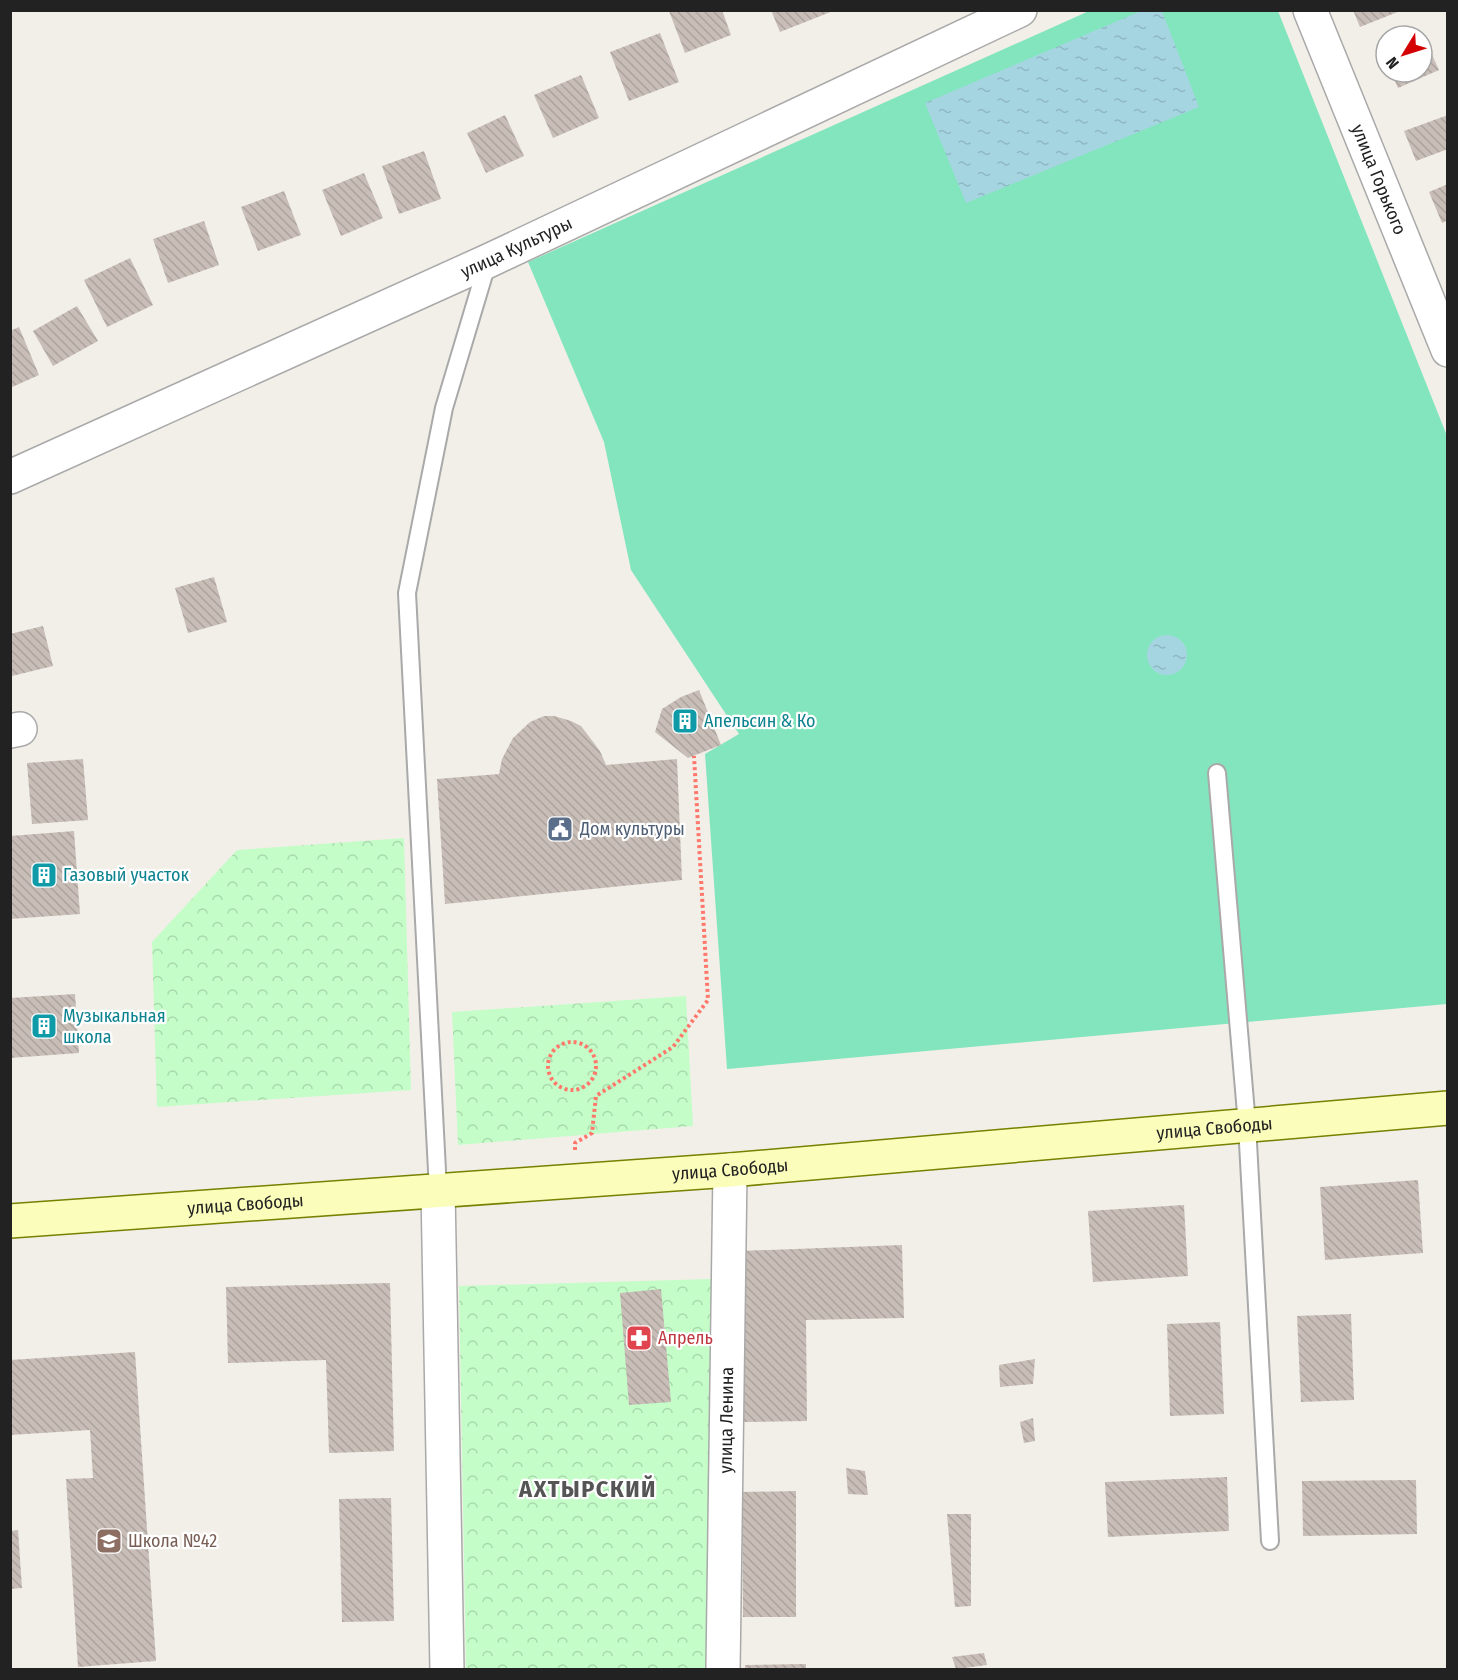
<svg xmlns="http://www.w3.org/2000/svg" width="1458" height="1680" viewBox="0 0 1458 1680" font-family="'Fira Sans Condensed',sans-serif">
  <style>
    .park { fill: url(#park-crowns) }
    .pitch { fill: #82e5bd }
    .water { fill: url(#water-ripples) }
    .building { fill: url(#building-back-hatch) }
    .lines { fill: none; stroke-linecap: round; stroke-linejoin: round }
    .lane-casing { stroke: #a9a9a9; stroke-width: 20 }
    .street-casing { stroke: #a9a9a9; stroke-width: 36 }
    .secondary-casing { stroke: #768100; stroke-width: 36 }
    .path { stroke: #ff786c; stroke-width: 4; stroke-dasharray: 3 3; stroke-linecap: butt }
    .lane { stroke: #fff; stroke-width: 16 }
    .street { stroke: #fff; stroke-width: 33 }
    .secondary { stroke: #fbfdbb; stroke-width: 33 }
    .labels { text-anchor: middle; stroke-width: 4.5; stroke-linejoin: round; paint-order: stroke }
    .street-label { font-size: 18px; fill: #222; stroke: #fff }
    .culture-label { font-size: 18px; fill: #0d838f; stroke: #fff; text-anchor: start }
    .service-label { font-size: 18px; fill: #4e5e75; stroke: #fff; text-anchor: start }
    .health-label { font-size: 18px; fill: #be3a42; stroke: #fff; text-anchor: start }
    .education-label { font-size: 18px; fill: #785e54; stroke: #fff; text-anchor: start }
    .district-label { font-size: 24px; font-weight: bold; letter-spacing: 1.5px; fill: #555; stroke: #fff }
  </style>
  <defs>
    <pattern id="park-crowns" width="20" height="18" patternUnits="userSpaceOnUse" patternTransform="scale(1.5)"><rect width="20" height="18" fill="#c4fdc8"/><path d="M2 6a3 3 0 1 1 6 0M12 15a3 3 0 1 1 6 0" fill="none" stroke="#a8d9ac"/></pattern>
    <pattern id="water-ripples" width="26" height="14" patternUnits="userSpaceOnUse" patternTransform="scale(1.5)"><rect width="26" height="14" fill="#a6d5e2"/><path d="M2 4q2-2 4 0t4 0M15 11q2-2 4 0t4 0" fill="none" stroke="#8fb7c2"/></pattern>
    <pattern id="building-back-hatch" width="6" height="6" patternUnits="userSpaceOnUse" patternTransform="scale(1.5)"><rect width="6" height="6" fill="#c8beb7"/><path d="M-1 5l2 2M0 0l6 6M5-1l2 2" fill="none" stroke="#aca39d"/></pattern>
  </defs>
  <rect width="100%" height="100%" fill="#f2efe8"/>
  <g class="park">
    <path d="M404,838L411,1090L157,1107L152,942L237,850Z"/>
    <path d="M686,996L693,1126L458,1145L452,1012Z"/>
    <path d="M711,1279L712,1669H466L459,1286Z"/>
  </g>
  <path class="pitch" d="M1089,11H1278L1447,436V1004L727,1069L705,754L739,734L631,570L604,442L528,262Z"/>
  <g class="water">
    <path d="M1162,11L1199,107L966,203L925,103L1141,11Z"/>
    <circle cx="1167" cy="655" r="20"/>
  </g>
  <g class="building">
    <path d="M671,10H722L731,35L685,53L669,11Z"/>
    <path d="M771,10H833V11L780,32Z"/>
    <path d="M1353,10H1400V11L1360,27Z"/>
    <path d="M660,33L679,82L629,101L610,52Z"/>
    <path d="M1422,33L1439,70L1398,88L1391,72H1422V36H1414Z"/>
    <path d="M581,75L599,118L553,138L534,95Z"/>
    <path d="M505,115L524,156L486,173L467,133Z"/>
    <path d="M1448,115V149L1416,161L1404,131Z"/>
    <path d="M424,151L441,199L399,214L382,166Z"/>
    <path d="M364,173L383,218L341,236L322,190Z"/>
    <path d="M1448,184V220L1442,223L1429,192Z"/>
    <path d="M284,191L301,235L258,251L241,207Z"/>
    <path d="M204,221L219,265L168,283L153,239Z"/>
    <path d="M130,258L153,305L107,327L84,280Z"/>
    <path d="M77,306L98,341L53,366L33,331Z"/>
    <path d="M19,327L39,375L10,388V331Z"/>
    <path d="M214,577L227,622L188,633L175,588Z"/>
    <path d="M43,626L53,666L12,676L10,634Z"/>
    <path d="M699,690L721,745L688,758L655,732L662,709L681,697Z"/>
    <path d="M544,716H554L571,721L581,726L600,751L606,765L677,759L682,880L445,904L437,779L499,774L502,759L513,738L530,722Z"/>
    <path d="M83,759L88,820L32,824L27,763Z"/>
    <path d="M74,831L80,914L10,919V836Z"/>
    <path d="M75,994L79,1053L10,1058V998Z"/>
    <path d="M1418,1180L1423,1253L1325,1260L1320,1187Z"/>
    <path d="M1184,1205L1188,1276L1093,1282L1088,1211Z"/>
    <path d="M902,1245L904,1318L806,1320L807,1421L740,1422V1251Z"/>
    <path d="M390,1283L394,1451L329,1453L326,1360L228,1363L226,1287Z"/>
    <path d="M661,1289L671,1402L629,1405L620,1293Z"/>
    <path d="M1351,1314L1354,1400L1301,1402L1297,1316Z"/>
    <path d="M1220,1322L1224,1414L1170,1416L1167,1324Z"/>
    <path d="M135,1352L156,1661L78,1667L66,1479L93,1478L90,1430L10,1435V1360Z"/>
    <path d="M1035,1359L1033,1384L1000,1387L999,1365Z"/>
    <path d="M1033,1418L1035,1441L1024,1443L1020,1422Z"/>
    <path d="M846,1468L865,1471L868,1495L848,1494Z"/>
    <path d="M1227,1477L1229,1531L1108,1537L1105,1482Z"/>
    <path d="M1416,1480L1417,1534L1303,1536L1302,1481Z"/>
    <path d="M796,1491V1617H743L742,1492Z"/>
    <path d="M391,1498L394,1621L342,1622L339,1499Z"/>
    <path d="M947,1514H971V1606L955,1607Z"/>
    <path d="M18,1530L22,1588L10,1589V1531Z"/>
    <path d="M984,1653L987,1665L956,1669L952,1657Z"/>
    <path d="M806,1664V1670H745V1665Z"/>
  </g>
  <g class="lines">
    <g class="lane-casing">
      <g id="lane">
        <path d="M1217,773L1247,1125L1270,1541"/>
        <path d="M438,1190L407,593L444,408L488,261"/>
      </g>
    </g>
    <g class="street-casing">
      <g id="street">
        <path id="s1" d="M1310,10L1448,350"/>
        <path id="s2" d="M10,477L488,261L1020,10"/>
        <path d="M10,731L20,729"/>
        <path d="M438,1190L447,1670"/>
        <path id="s3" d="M723,1670L730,1170"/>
      </g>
    </g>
    <g class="secondary-casing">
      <g id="secondary">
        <path id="s4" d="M10,1221L730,1170L1448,1108"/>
      </g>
    </g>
    <g class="path">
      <circle cx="572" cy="1066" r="24"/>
      <path d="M575,1150V1143L592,1133L596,1096L673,1047L708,1000L694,756"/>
    </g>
    <use href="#lane" class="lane"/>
    <use href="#street" class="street"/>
    <use href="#secondary" class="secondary"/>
  </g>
  <defs>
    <g id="building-square" transform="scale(1.35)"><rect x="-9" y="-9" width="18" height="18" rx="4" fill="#0f9aa8" stroke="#fff"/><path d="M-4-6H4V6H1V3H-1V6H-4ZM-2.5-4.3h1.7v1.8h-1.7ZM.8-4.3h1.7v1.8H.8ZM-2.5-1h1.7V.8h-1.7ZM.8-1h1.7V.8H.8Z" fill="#fff"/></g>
    <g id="civic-square" transform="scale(1.35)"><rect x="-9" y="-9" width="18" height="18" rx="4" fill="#5c6f8a" stroke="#fff"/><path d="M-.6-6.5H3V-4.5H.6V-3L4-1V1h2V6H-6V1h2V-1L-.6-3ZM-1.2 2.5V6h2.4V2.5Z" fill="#fff"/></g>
    <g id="pharmacy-square" transform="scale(1.35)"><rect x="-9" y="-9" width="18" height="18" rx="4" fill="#e0444e" stroke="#fff"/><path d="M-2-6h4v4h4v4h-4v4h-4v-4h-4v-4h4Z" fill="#fff"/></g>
    <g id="school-square" transform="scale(1.35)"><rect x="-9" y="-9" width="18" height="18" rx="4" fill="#8d6e63" stroke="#fff"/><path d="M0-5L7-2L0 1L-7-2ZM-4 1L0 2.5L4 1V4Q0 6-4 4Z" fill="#fff"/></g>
  </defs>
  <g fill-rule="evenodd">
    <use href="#building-square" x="685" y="721"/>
    <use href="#civic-square" x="560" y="829"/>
    <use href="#building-square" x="44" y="875"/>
    <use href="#building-square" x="44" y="1026"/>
    <use href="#pharmacy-square" x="639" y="1338"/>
    <use href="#school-square" x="109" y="1541"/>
  </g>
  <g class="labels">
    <g class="street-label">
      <text dy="6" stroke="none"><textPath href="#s1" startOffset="183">улица Горького</textPath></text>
      <text dy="6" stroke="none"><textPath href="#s2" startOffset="556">улица Культуры</textPath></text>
      <text dy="6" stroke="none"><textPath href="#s4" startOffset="1208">улица Свободы</textPath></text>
      <text dy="6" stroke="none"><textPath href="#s4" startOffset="722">улица Свободы</textPath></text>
      <text dy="6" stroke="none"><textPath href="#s4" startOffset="236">улица Свободы</textPath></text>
      <text dy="6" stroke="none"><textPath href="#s3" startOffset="250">улица Ленина</textPath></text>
    </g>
    <g class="culture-label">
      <text x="704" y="727">Апельсин &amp; Ко</text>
      <text x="63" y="881">Газовый участок</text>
      <text x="63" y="1022">Музыкальная<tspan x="63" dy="21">школа</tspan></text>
    </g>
    <g class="service-label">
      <text x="580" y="835">Дом культуры</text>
    </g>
    <g class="health-label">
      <text x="658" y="1344">Апрель</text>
    </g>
    <g class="education-label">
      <text x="128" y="1547">Школа №42</text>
    </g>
    <g class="district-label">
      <text x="588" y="1497">АХТЫРСКИЙ</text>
    </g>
  </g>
  <rect width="1458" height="1680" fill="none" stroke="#222222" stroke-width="24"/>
  <g transform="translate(1404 54) rotate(232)"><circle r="28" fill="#ffffff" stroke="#a7a7a7" stroke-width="1.5"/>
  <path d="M0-4.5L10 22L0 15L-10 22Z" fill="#d30004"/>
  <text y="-9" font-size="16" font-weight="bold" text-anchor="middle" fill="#222222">N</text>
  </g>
</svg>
